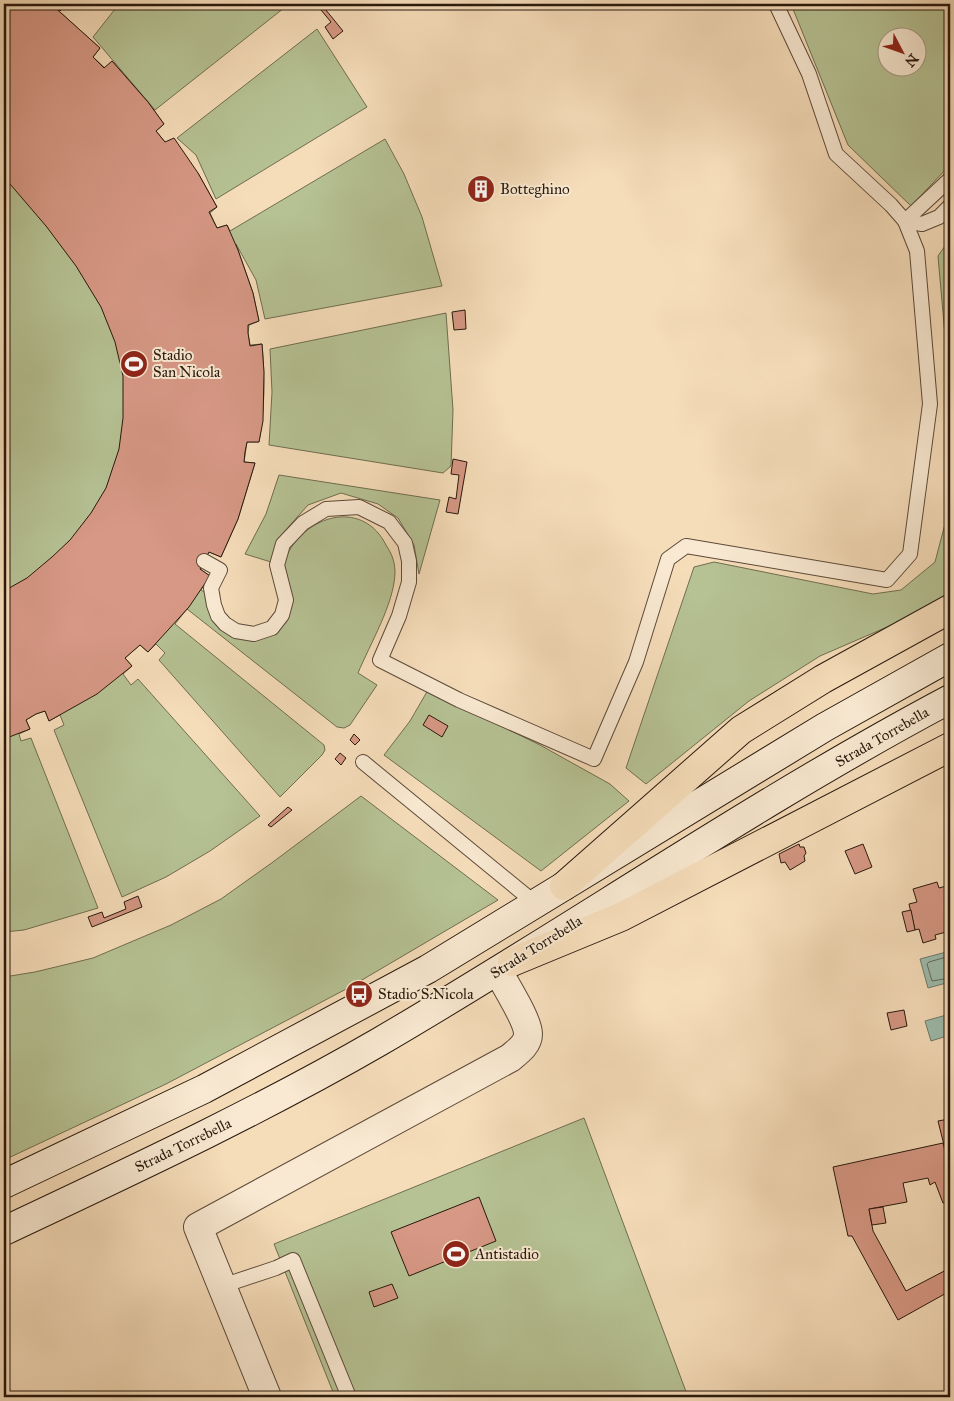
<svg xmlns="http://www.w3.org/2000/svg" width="954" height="1401" viewBox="0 0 954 1401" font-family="'IM FELL Great Primer',serif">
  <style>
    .green { fill: #b6c294; stroke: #6f6d50; fill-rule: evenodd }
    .water { fill: #9dbcad; stroke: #6e7a6d }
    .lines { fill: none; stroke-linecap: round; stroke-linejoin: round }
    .shore { stroke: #626a5c; stroke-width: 1 }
    .building { fill: #d79885; stroke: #28180c }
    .lane-casing { stroke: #5c4938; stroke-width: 16 }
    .street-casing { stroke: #5c4938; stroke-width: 30 }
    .secondary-casing { stroke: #28180c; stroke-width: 30 }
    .highway-casing { stroke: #28180c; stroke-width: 30 }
    .lane { stroke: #f9e9d2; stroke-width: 14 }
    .street { stroke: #f9e9d2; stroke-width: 28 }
    .secondary { stroke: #f9e9d2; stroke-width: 28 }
    .highway { stroke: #f6ddba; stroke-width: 28 }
    .labels { text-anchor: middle; stroke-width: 4; stroke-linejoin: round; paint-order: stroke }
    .poi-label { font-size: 15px; fill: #28180c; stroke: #f9e9d2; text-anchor: start }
    .street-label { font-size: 15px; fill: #28180c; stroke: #f9e9d2 }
  </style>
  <rect width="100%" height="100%" fill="#f6ddba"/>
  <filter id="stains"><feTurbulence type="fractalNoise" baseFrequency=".004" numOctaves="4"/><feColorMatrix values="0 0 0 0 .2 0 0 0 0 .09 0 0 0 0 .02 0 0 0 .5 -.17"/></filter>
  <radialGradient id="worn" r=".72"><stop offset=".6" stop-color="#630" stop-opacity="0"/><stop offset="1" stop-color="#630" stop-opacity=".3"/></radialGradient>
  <g class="green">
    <path d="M4,4H51L100,48L93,57L105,68L112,61L148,102L164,124L156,131L165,142L198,173L217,207L210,213L217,228L227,225L230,231L385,139L404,174L422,217L442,286L265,319L256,280L236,244L253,293L259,321L249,325L248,333L250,345L262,344C265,377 265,409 259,442H247L244,462L255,463L238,519L221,557L209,552L200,569L210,576L201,590L207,594C209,614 211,618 226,631L280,626C281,608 280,565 289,551C311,513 364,501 386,545C392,554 395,562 395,573C394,604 370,644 358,673L377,685L350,725L344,728L337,727L187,609L175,624L324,745L325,750L322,755L280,797L159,660L165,653L156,644L148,652L140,645L125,658L132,666L123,674L131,685L138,679L260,816L210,851L166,877L122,897L54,730L64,725L60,715L49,721L45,711L36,714L26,720L30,729L19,734L21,741L31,738L98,908L24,930L4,932Z"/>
    <path d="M119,4H289L155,110L93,37Z"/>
    <path d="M791,4H950V165L911,206L848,145ZM886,38H916V68H886Z"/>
    <path d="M317,29L367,107L216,199L196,155L177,138Z"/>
    <path d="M950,239V596L931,608L820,656L749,701L646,784L626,768L694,567L714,562L873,594L901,590L935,562L945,524L950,392L938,256Z"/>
    <path d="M446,313L453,410L451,466L443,473L269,445L272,392L270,349Z"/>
    <path d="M279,475L440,500L419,574L414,545L398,518L378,504L341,493L308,505L284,532L271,562L245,554L266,514Z"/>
    <path d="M428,690L540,745L610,784L629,801L541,871L384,755L410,721Z"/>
    <path d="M361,796L498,900L350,987L166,1084L4,1160V977L35,972L93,958L171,925L221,899L273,862Z"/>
    <path d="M584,1118L688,1397H335L274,1244Z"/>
  </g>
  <g class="water">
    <path d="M950,951V982L928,988L920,959Z"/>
    <path d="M950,1014V1035L931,1041L925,1021Z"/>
  </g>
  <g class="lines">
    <path class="shore" d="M950,956L929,962L927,964L932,981L950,978"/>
  </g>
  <g class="building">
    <path d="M4,4H51L100,48L93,57L104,68L112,61L148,102L164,124L156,131L165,142L174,138L198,173L217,207L209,212L217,228L227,225L238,250L253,293L259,321L248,325V333L250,346L262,344L264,372L263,421L259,442H247L245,452L244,462L255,463L238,519L221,557L209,552L200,569L210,576L189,607L148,652L140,645L125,658L132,666L97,694L49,721L45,711L36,714L26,720L30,729L4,739V591L27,578L52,557L70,540L91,513L106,488L119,449L123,418V376L115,342L101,307L76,266L46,226L4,177Z"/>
    <path d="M51,4H66L60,11Z"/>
    <path d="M306,4H321L343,31L333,39L325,27L331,22L316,4L310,9Z"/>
    <path d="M490,180L494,189L471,197L468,188Z"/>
    <path d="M465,310L466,329L454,330L452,312Z"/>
    <path d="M453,459L467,462L458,514L446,512L449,497L456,499L459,475L451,474Z"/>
    <path d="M429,715L448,726L442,737L423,725Z"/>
    <path d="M354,734L360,740L355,745L350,740Z"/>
    <path d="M340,753L346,758L341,765L335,759Z"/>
    <path d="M288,807L292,810L271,827L268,825Z"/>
    <path d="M799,844L800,847H804L806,853L804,856L805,861L790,870L785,862L781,863L779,854Z"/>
    <path d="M863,844L872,867L855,874L845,851Z"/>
    <path d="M937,882L939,888L950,885V931L935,935L936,939L923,943L919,929L915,930L909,904L917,902L913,889Z"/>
    <path d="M138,896L142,907L92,927L88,917L102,912L104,918L126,909L124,902Z"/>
    <path d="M911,910L915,930L907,932L902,912Z"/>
    <path d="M904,1010L907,1026L891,1030L887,1013Z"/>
    <path d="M949,1119L950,1124V1143L944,1145L938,1121Z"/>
    <path d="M943,1143L950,1170V1201L943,1203L935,1182L930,1185L928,1178L903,1183L907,1202L869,1209L873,1231L906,1291L950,1268V1291L898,1320L852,1236H848L833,1167Z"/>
    <path d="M479,1197L496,1241L409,1276L391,1232Z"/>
    <path d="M883,1207L886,1223L872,1225L869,1209Z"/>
    <path d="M392,1284L398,1298L374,1307L369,1292Z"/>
  </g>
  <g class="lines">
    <g class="lane-casing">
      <g id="lane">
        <path d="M905,221L950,179"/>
        <path d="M905,221L922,224L939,217L950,206"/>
        <path d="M204,561L220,570L211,588L214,605L218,616L225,624L236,631L254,634L272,628L282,615L286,600L277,565L283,544L303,523L326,509L359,507L389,522L405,543L409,561V582L399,616L380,660L459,700L594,759L636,662L668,559L686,546L887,580L910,554L930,404L917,251L905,221L891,205L836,154L809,74L776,4"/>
        <path d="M363,762L535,903"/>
        <path d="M222,1286L276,1268L293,1260L349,1397"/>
      </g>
    </g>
    <g class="street-casing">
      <path id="street" d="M267,1397L198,1227L510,1058C517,1052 528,1045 528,1034C528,1020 505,985 498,971"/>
    </g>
    <g class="secondary-casing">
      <g id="secondary">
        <path d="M4,1184L204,1089L428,969L825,727L950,657"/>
        <path d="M4,1231C131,1171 258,1112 379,1042C571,930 754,803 950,699"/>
      </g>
    </g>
    <g class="highway-casing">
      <g id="highway">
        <path d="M564,886L741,730L823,679L950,609"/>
        <path d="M512,962L621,917L950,747"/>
      </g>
    </g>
    <use href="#lane" class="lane"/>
    <use href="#street" class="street"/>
    <use href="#secondary" class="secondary"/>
    <use href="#highway" class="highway"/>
  </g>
  <defs>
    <g id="building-disc" transform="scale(1.4375)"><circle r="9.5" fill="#8f2418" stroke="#f9e9d2"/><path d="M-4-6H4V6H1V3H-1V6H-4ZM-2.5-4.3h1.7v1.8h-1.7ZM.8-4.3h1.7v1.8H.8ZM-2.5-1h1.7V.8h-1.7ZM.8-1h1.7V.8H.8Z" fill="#fff"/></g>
    <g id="stadium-disc" transform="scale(1.4375)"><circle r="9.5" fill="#8f2418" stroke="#f9e9d2"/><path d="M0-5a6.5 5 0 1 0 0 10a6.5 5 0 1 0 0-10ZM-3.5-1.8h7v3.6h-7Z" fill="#fff"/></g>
    <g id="bus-disc" transform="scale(1.4375)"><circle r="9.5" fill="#8f2418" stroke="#f9e9d2"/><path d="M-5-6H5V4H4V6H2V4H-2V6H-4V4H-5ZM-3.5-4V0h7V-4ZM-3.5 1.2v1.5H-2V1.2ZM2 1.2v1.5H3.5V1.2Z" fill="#fff"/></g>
  </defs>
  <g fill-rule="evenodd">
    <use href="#building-disc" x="481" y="189"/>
    <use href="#stadium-disc" x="134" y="364"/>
    <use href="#bus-disc" x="359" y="994"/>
    <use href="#stadium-disc" x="456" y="1254"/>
  </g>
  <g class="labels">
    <g class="poi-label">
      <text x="500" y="194">Botteghino</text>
      <text x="153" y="360">Stadio<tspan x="153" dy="17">San Nicola</tspan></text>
      <text x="378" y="999">Stadio S.Nicola</text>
      <text x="475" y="1259">Antistadio</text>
    </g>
    <g class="street-label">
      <text transform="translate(882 737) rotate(-30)" y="5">Strada Torrebella</text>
      <text transform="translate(536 947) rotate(-32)" y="5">Strada Torrebella</text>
      <text transform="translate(183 1145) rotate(-26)" y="5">Strada Torrebella</text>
    </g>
  </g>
  <rect width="954" height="1401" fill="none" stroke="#f6ddba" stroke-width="20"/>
  <rect x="5" y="5" width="944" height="1391" fill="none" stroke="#28180c" stroke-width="2.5"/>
  <rect x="10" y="10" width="934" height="1381" fill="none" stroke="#28180c"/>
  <g transform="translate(902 52) rotate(131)"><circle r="24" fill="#f9e9d2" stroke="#a59583"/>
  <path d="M0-4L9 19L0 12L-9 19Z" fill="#8f2418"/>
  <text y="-8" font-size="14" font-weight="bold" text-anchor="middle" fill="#28180c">N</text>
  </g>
  <rect width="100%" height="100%" filter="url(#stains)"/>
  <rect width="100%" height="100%" fill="url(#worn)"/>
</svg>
